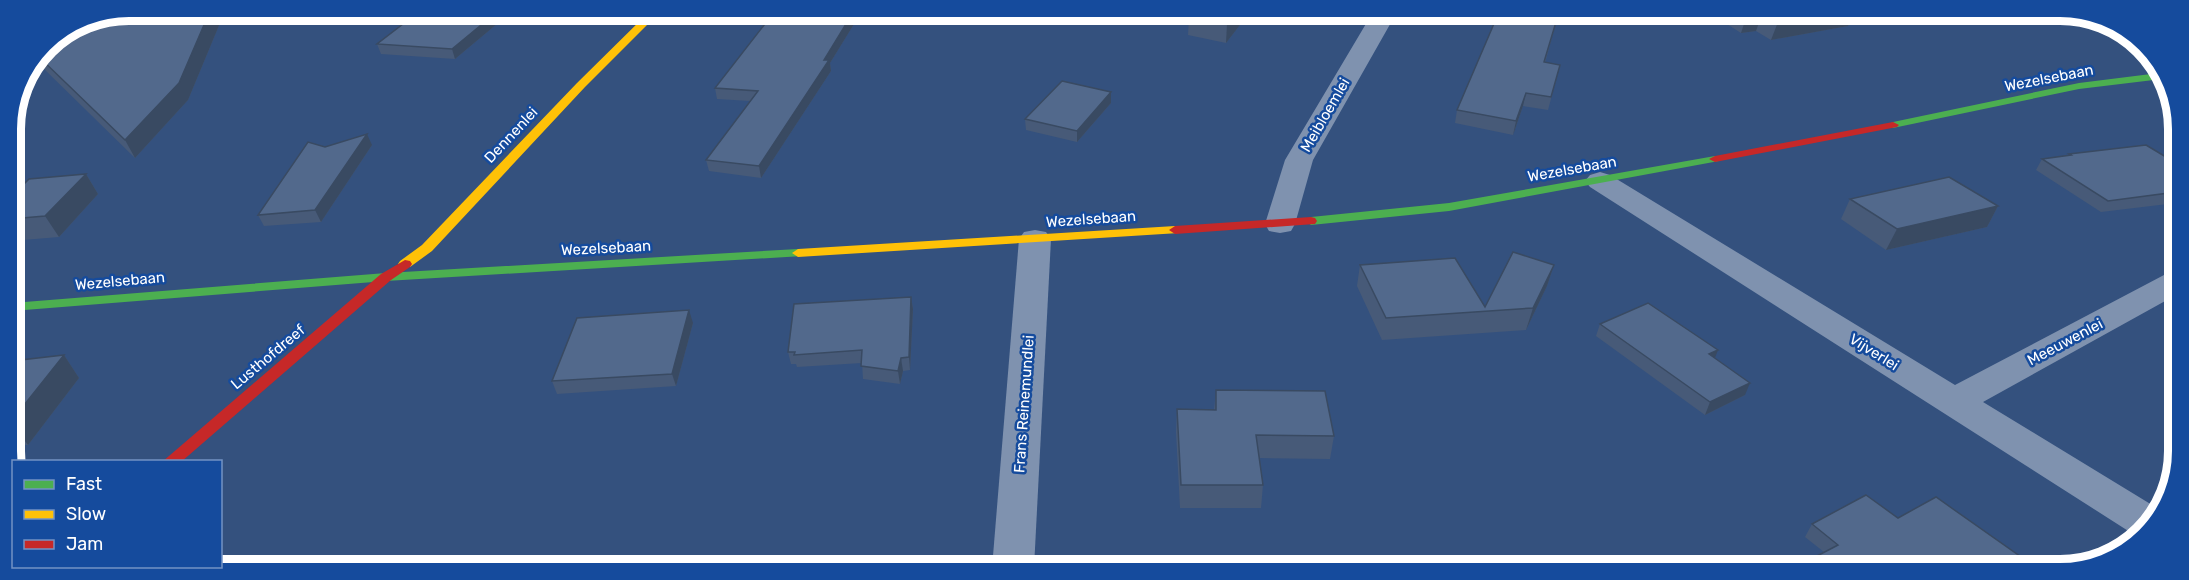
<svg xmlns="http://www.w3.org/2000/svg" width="2189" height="580" viewBox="0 0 2189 580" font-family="Rubik,sans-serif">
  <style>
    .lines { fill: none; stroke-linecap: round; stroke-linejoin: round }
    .street { fill: #7f92af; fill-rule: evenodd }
    .fast { fill: #4caf50; fill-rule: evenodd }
    .slow { fill: #ffc107; fill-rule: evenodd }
    .jam { fill: #c62828; fill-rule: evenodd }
    .wall { fill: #475a78 }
    .shaded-wall { fill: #394a62 }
    .building { fill: #52698c; stroke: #394a62; stroke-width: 1.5 }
    .labels { text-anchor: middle; stroke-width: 5; stroke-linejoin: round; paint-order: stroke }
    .street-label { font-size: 15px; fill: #fff; stroke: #154b9d }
    .rim { fill: none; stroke: #fff; stroke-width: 8 }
  </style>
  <rect width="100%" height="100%" fill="#34517e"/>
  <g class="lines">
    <g class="street">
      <path d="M1373,12H1397L1313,160L1295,224L1291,231L1280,233L1269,231L1265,224L1285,160Z"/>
      <path d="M1600,172L1610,175L1955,385L2164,275L2176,272V295L1983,402L2157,508L2140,536L2133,534L1590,187L1585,181L1590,175Z"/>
      <path d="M1035,230L1046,232L1051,239L1034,568H992L1019,239L1024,232Z"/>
    </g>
    <g class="fast">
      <path d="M2159,73L2162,79L2079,89L1893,128L1887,125L1893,122L2079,83Z"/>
      <path d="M1715,156L1719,157L1721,159L1719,161L1449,211L1311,225L1305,221L1311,217L1449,203Z"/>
      <path d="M798,249L804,253L803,256L386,281L12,311V303L386,273Z"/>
    </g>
    <g class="slow">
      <path d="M650,11H661L585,87L432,251L410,267H400L398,264L400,261L422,245L577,83Z"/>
      <path d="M1175,226L1179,227L1181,230L1179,233L798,257L792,253L798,249Z"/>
    </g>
    <g class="jam">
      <path d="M1893,122L1899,125L1897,127L1715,162L1709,159L1715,156Z"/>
      <path d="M1311,217L1315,218L1317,221L1315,224L1175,234L1169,230L1175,226Z"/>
      <path d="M405,260L410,261L412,264L410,267L391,280L181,462H162L381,274Z"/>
    </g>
  </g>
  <g class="wall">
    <path d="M129,10L225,11L188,100L135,158L39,64L36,58L45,45Z"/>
    <path d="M420,11H510V13L455,59L381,54L377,44Z"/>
    <path d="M775,11H862L830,63L831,71L761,178L709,171L706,160L750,101L717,99L715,88Z"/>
    <path d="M1193,12H1250L1226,43L1188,35L1189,17Z"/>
    <path d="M1559,12L1545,63L1560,65L1548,110L1523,106L1513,135L1455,123L1457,110Z"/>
    <path d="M1708,12L1854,13L1848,26L1771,40L1756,31L1741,33Z"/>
    <path d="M1111,92V103L1077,142L1026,130L1025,119Z"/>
    <path d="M372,145L321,222L264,226L258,215L325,147Z"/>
    <path d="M2069,154L2176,163V203L2101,212L2036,170L2042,159L2069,155Z"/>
    <path d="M86,174L98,194L59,237L11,241V197Z"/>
    <path d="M1850,199L1998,206L1987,227L1886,250L1841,219Z"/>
    <path d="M1360,265L1485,307L1554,265L1547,286L1526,330L1382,340L1357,286Z"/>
    <path d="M911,297L913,309L910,370L903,371L900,384L863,379L862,363L797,367L796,364H791L788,352Z"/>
    <path d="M693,323L676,386L557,394L552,381Z"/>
    <path d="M1600,324L1714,358L1745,395L1705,415L1596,336Z"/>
    <path d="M64,355L79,378L28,445H25L15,457H13L12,361Z"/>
    <path d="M1216,390L1334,436L1330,459L1259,458L1263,485L1261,508H1180L1176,432L1177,409L1214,410Z"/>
    <path d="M1898,518L2031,564L2027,569H1794V568L1824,552L1805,537L1812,524Z"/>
  </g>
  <g class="shaded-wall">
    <path d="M210,11H225L188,100L135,158L125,140Z"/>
    <path d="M498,11H510V13L455,59L452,49Z"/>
    <path d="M854,11H862L830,63L831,71L761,178L759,166L824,60Z"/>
    <path d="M1237,12H1250L1226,43L1227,24Z"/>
    <path d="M1836,13H1854L1848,26L1771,40L1778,22Z"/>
    <path d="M1762,14L1756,31L1741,33L1747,15Z"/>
    <path d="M1111,92V103L1077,142V131Z"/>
    <path d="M1526,93L1523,106L1513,135L1516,121Z"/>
    <path d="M367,134L372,145L321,222L315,210Z"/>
    <path d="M86,174L98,194L59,237L45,216Z"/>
    <path d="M1998,206L1987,227L1886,250L1897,229Z"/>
    <path d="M1554,265L1547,286L1526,330L1533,308Z"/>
    <path d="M911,297L913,309L910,370L909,357Z"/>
    <path d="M689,310L693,323L676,386L672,374Z"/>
    <path d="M1718,350L1713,363L1709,354Z"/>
    <path d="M64,355L79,378L28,445L13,425V419Z"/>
    <path d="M901,358L903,371L900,384L898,371Z"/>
    <path d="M1750,383L1745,395L1705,415L1710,402Z"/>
    <path d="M13,429L25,445L15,457L13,454Z"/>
    <path d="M1917,556L1909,569H1893Z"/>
  </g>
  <g class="building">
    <path d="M129,10L210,11L179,83L125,140L38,56L45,45L84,19Z"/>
    <path d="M420,11H498L452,49L377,44Z"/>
    <path d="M775,11H854L824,60H829L759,166L706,160L758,91L715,88Z"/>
    <path d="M1193,12H1237L1227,24L1189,17Z"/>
    <path d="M1499,12H1559L1544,62L1560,65L1551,97L1526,93L1516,121L1457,110Z"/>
    <path d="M1742,12L1836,13L1778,22L1762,14L1747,15Z"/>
    <path d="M1062,81L1111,92L1077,131L1025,119Z"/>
    <path d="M367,134L315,210L258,215L308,142L325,147Z"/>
    <path d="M2146,145L2176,163V192L2108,201L2042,159L2071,155L2069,154Z"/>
    <path d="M86,174L45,216L11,219V197L29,179Z"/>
    <path d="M1949,177L1998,206L1897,229L1850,199Z"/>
    <path d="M1513,252L1554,265L1533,308L1386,318L1360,265L1455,258L1485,307Z"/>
    <path d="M911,297L909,357L901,358L898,371L861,366L862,350L794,355L795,352H788L794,304Z"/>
    <path d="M1648,303L1718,350L1709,354L1750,383L1710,402L1600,324Z"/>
    <path d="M689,310L672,374L552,381L577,318Z"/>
    <path d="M64,355L13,419L12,361Z"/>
    <path d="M1216,390L1325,391L1334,436L1256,435L1263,485H1181L1177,409L1216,410Z"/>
    <path d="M1866,495L1898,518L1936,497L2031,564L2022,569H1935L1917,556L1893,569H1796L1794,568L1838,545L1812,524Z"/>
  </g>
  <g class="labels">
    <g class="street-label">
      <text transform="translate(2049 78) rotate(-11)" y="5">Wezelsebaan</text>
      <text transform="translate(1325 115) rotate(-60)" y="5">Meibloemlei</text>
      <text transform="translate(511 135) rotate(-47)" y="5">Dennenlei</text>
      <text transform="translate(1572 169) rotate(-10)" y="5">Wezelsebaan</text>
      <text transform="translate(1091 219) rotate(-4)" y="5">Wezelsebaan</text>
      <text transform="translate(606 248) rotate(-3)" y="5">Wezelsebaan</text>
      <text transform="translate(120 281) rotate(-5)" y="5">Wezelsebaan</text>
      <text transform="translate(2065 342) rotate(-28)" y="5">Meeuwenlei</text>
      <text transform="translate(1874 352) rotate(32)" y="5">Vijverlei</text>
      <text transform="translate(268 357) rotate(-40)" y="5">Lusthofdreef</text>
      <text transform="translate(1024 404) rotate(-86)" y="5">Frans Reinemundlei</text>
    </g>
  </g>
  <path d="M0 0H2189V580H0ZM129 21H2060A108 108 0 0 1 2168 129V451A108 108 0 0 1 2060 559H129A108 108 0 0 1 21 451V129A108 108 0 0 1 129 21Z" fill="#154b9d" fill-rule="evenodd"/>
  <path class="rim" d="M129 21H2060A108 108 0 0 1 2168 129V451A108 108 0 0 1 2060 559H129A108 108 0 0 1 21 451V129A108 108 0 0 1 129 21Z"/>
  <rect x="12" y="460" width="210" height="108" fill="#154b9d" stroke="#7393c4" stroke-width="1.5"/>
  <rect x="24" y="480" width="30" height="9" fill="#4caf50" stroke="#7393c4" stroke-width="1.5"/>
  <text x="66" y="490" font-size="18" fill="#ffffff">Fast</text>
  <rect x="24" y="510" width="30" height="9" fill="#ffc107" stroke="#7393c4" stroke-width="1.5"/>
  <text x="66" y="520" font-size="18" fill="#ffffff">Slow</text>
  <rect x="24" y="540" width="30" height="9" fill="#c62828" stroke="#7393c4" stroke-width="1.5"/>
  <text x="66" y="550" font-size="18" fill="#ffffff">Jam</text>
</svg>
